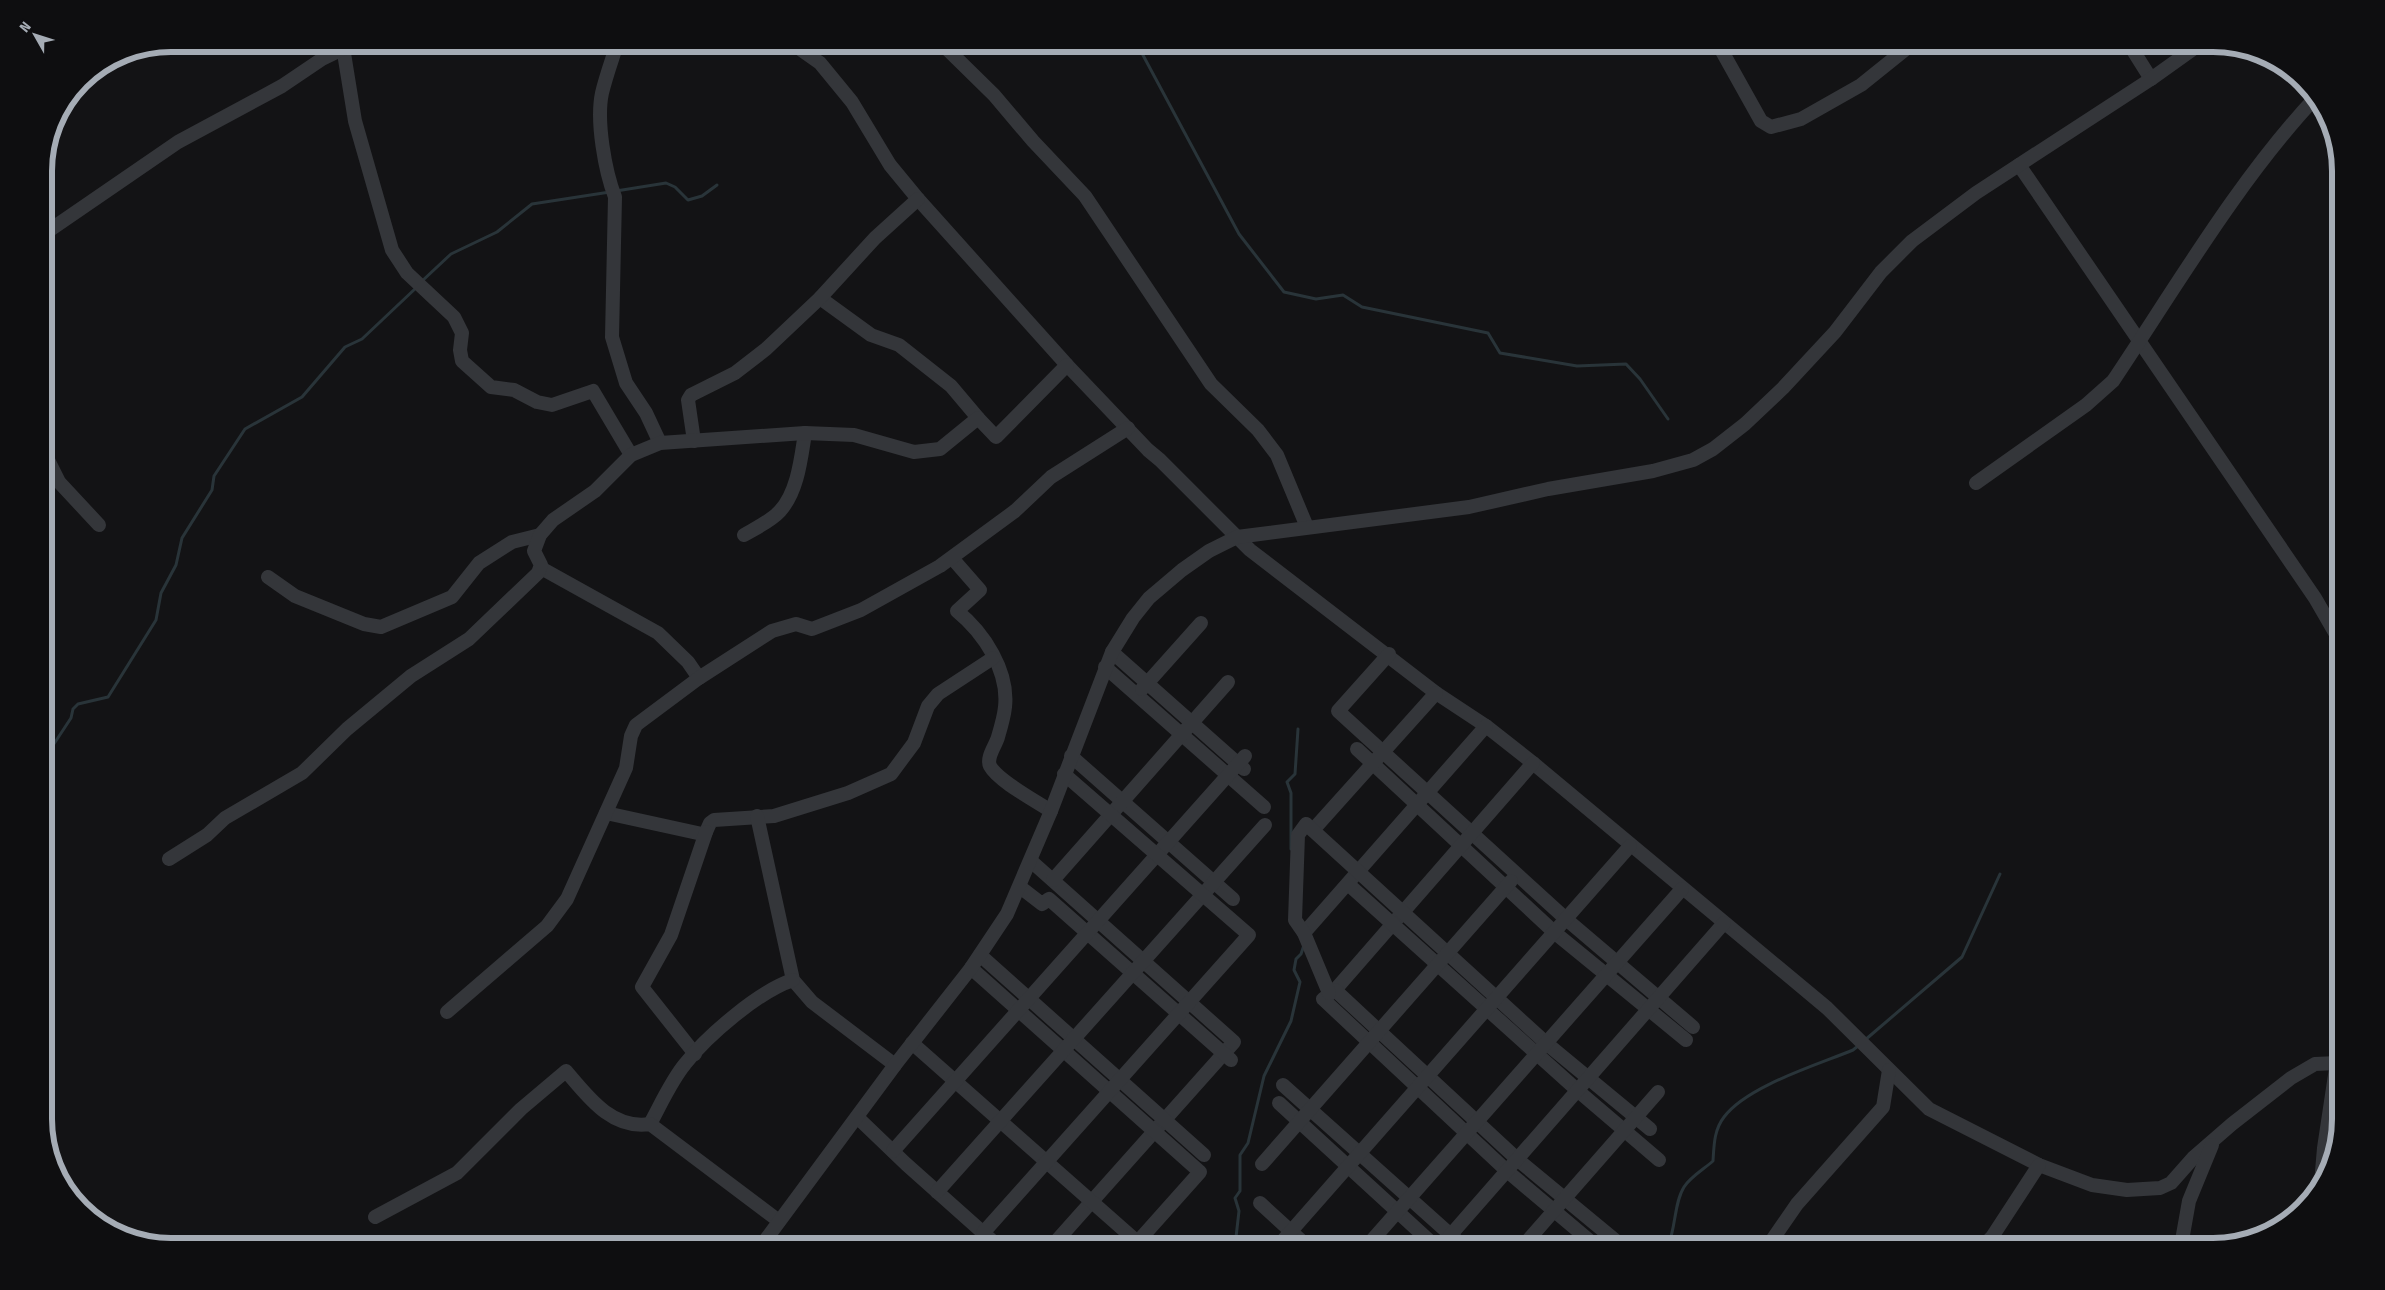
<svg xmlns="http://www.w3.org/2000/svg" width="2385" height="1290" viewBox="0 0 2385 1290" font-family="'Fira Sans Condensed',sans-serif">
  <style>
    .lines { fill: none; stroke-linecap: round; stroke-linejoin: round }
    .stream { stroke: #293439; stroke-width: 3 }
    .minor { stroke: #34363a; stroke-width: 14 }
    .rim { fill: none; stroke: #a5acb5; stroke-width: 6 }
  </style>
  <rect width="100%" height="100%" fill="#131315"/>
  <g class="lines">
    <g class="stream">
      <path d="M1137,44L1239,234L1284,292L1316,299L1343,295L1362,307L1488,333L1500,353L1577,366L1626,364L1640,379L1668,419"/>
      <path d="M616,191L666,183L675,187L688,200L702,196L717,185"/>
      <path d="M421,282L451,254L497,232L532,204L610,192"/>
      <path d="M44,759L71,718L73,709L78,704L108,697L156,620L161,593L176,565L182,538L212,490L214,476L245,429L302,397L345,347L362,339L417,287"/>
      <path d="M1291,849V793L1287,782L1295,774L1298,729"/>
      <path d="M1865,1040L1962,957L2000,874"/>
      <path d="M1235,1246L1239,1211L1235,1198L1240,1191V1155L1248,1143L1264,1076L1291,1021L1300,982L1294,970L1296,959L1301,954L1304,945"/>
      <path d="M1668,1246C1676,1227 1674,1203 1684,1187C1690,1177 1704,1169 1713,1161C1714,1145 1714,1130 1724,1117C1747,1086 1817,1065 1853,1050L1858,1046"/>
    </g>
    <g class="minor">
      <path d="M617,44C612,60 606,76 602,93C596,121 605,171 615,197L612,337L626,383L646,413L660,443"/>
      <path d="M793,44L820,63L852,102L890,165L918,199L1067,365L1148,450L1160,460L1250,550L1436,693L1486,726L1533,763L1827,1008L1929,1109L2039,1165L2092,1185L2127,1190L2160,1188L2171,1183L2194,1157L2232,1124L2291,1078L2315,1064L2337,1063"/>
      <path d="M942,44L994,95L1033,141L1085,196L1211,384L1258,430L1277,455L1307,527"/>
      <path d="M1718,44L1761,121L1771,127L1801,119L1861,85L1912,44"/>
      <path d="M2129,44L2151,79"/>
      <path d="M343,47L355,121L392,250L407,273L454,317L462,333L460,350L462,361L491,387L514,390L537,402L552,405L593,391L631,455"/>
      <path d="M2019,165L2315,598L2341,643"/>
      <path d="M44,234L178,142L282,86L322,59L353,44"/>
      <path d="M820,298L871,335L899,345L951,386L978,418"/>
      <path d="M694,441L688,400L691,395L735,373L766,349L820,298L875,238L918,199"/>
      <path d="M44,452L59,482L99,525"/>
      <path d="M1976,483L2086,405L2113,381C2176,287 2239,179 2316,97"/>
      <path d="M744,535C756,528 771,521 780,511C798,491 801,458 805,433"/>
      <path d="M952,558L980,590L957,611C984,633 1009,671 1005,707C1004,717 1001,727 998,737C996,745 986,757 990,766C998,781 1036,801 1051,811"/>
      <path d="M541,568L658,633L688,662L699,678"/>
      <path d="M268,577L295,596L364,624L381,627L452,597L479,563L512,542L540,535"/>
      <path d="M1112,652L1244,769"/>
      <path d="M1389,654L1338,711L1566,919L1693,1027"/>
      <path d="M1105,667L1264,807"/>
      <path d="M1142,689L1201,623"/>
      <path d="M1357,749L1554,932L1686,1040"/>
      <path d="M1071,756L1233,899"/>
      <path d="M1533,763L1335,990L1323,999L1507,1171L1596,1246"/>
      <path d="M606,813L702,834L706,832L710,823L714,820L774,816L848,793L891,774L914,743L928,706L938,694L993,658"/>
      <path d="M757,816L793,980L812,1002L895,1065"/>
      <path d="M1313,830L1436,693"/>
      <path d="M169,859L207,835L225,818L302,773L347,729L411,676L469,639L538,573L541,565L534,551L540,535L553,520L595,491L631,455L660,443L805,433L854,435L914,452L940,449L978,418L996,437L1067,365"/>
      <path d="M1031,861L1234,1042L1052,1246"/>
      <path d="M1053,880L1228,682"/>
      <path d="M1348,884L1577,1090L1659,1160"/>
      <path d="M1020,887L1042,904L1049,899L1231,1060"/>
      <path d="M1304,933L1486,726"/>
      <path d="M980,955L1204,1155"/>
      <path d="M971,968L1200,1172L1134,1246"/>
      <path d="M1335,990L1517,1159L1616,1241"/>
      <path d="M1329,993L1304,933L1295,920L1298,835L1306,824L1546,1043L1650,1129"/>
      <path d="M447,1012L547,926L567,899L626,768L631,736L636,725L699,678L772,631L796,624L812,629L861,610L940,566L1015,511L1051,477L1128,428"/>
      <path d="M912,1043L1142,1246"/>
      <path d="M695,1054L642,987L671,935L706,832"/>
      <path d="M1283,1085L1463,1246"/>
      <path d="M1279,1103L1435,1246"/>
      <path d="M857,1117L906,1164L998,1246"/>
      <path d="M650,1124C661,1104 671,1081 685,1064C707,1036 759,991 793,980"/>
      <path d="M893,1151L1245,756"/>
      <path d="M1262,1164L1511,881"/>
      <path d="M2321,1183L2324,1148L2341,1035"/>
      <path d="M937,1192L1265,825"/>
      <path d="M1260,1203L1307,1246"/>
      <path d="M375,1217L457,1173L521,1109L566,1071C588,1097 612,1130 650,1124L779,1221"/>
      <path d="M983,1233L1249,935L1064,774"/>
      <path d="M761,1246L895,1065L971,968L1007,914L1051,811L1112,652L1133,618L1149,598L1182,570L1209,551L1237,537L1469,507L1548,489L1653,471L1693,460L1713,449L1745,424L1783,388L1835,332L1881,272L1912,241L1976,193L2151,79L2200,44"/>
      <path d="M1278,1246L1630,846"/>
      <path d="M1367,1246L1682,889"/>
      <path d="M1441,1246L1724,923"/>
      <path d="M1523,1246L1658,1092"/>
      <path d="M1768,1246L1797,1204L1883,1107L1889,1070"/>
      <path d="M1983,1246L1992,1237L2039,1165"/>
      <path d="M2181,1246L2189,1201L2212,1145"/>
    </g>
  </g>
  <path d="M0 0H2385V1290H0ZM171 52H2213A119 119 0 0 1 2332 171V1119A119 119 0 0 1 2213 1238H171A119 119 0 0 1 52 1119V171A119 119 0 0 1 171 52Z" fill="#0e0e10" fill-rule="evenodd"/>
  <path class="rim" d="M171 52H2213A119 119 0 0 1 2332 171V1119A119 119 0 0 1 2213 1238H171A119 119 0 0 1 52 1119V171A119 119 0 0 1 171 52Z"/>
  <g transform="translate(35 35) rotate(309)" stroke="#0e0e10" stroke-width="4" paint-order="stroke">
  <path d="M0-4L9 19L0 12L-9 19Z" fill="#a5acb5"/>
  <text y="-8" font-size="14" font-weight="bold" text-anchor="middle" fill="#a5acb5">N</text>
  </g>
</svg>
